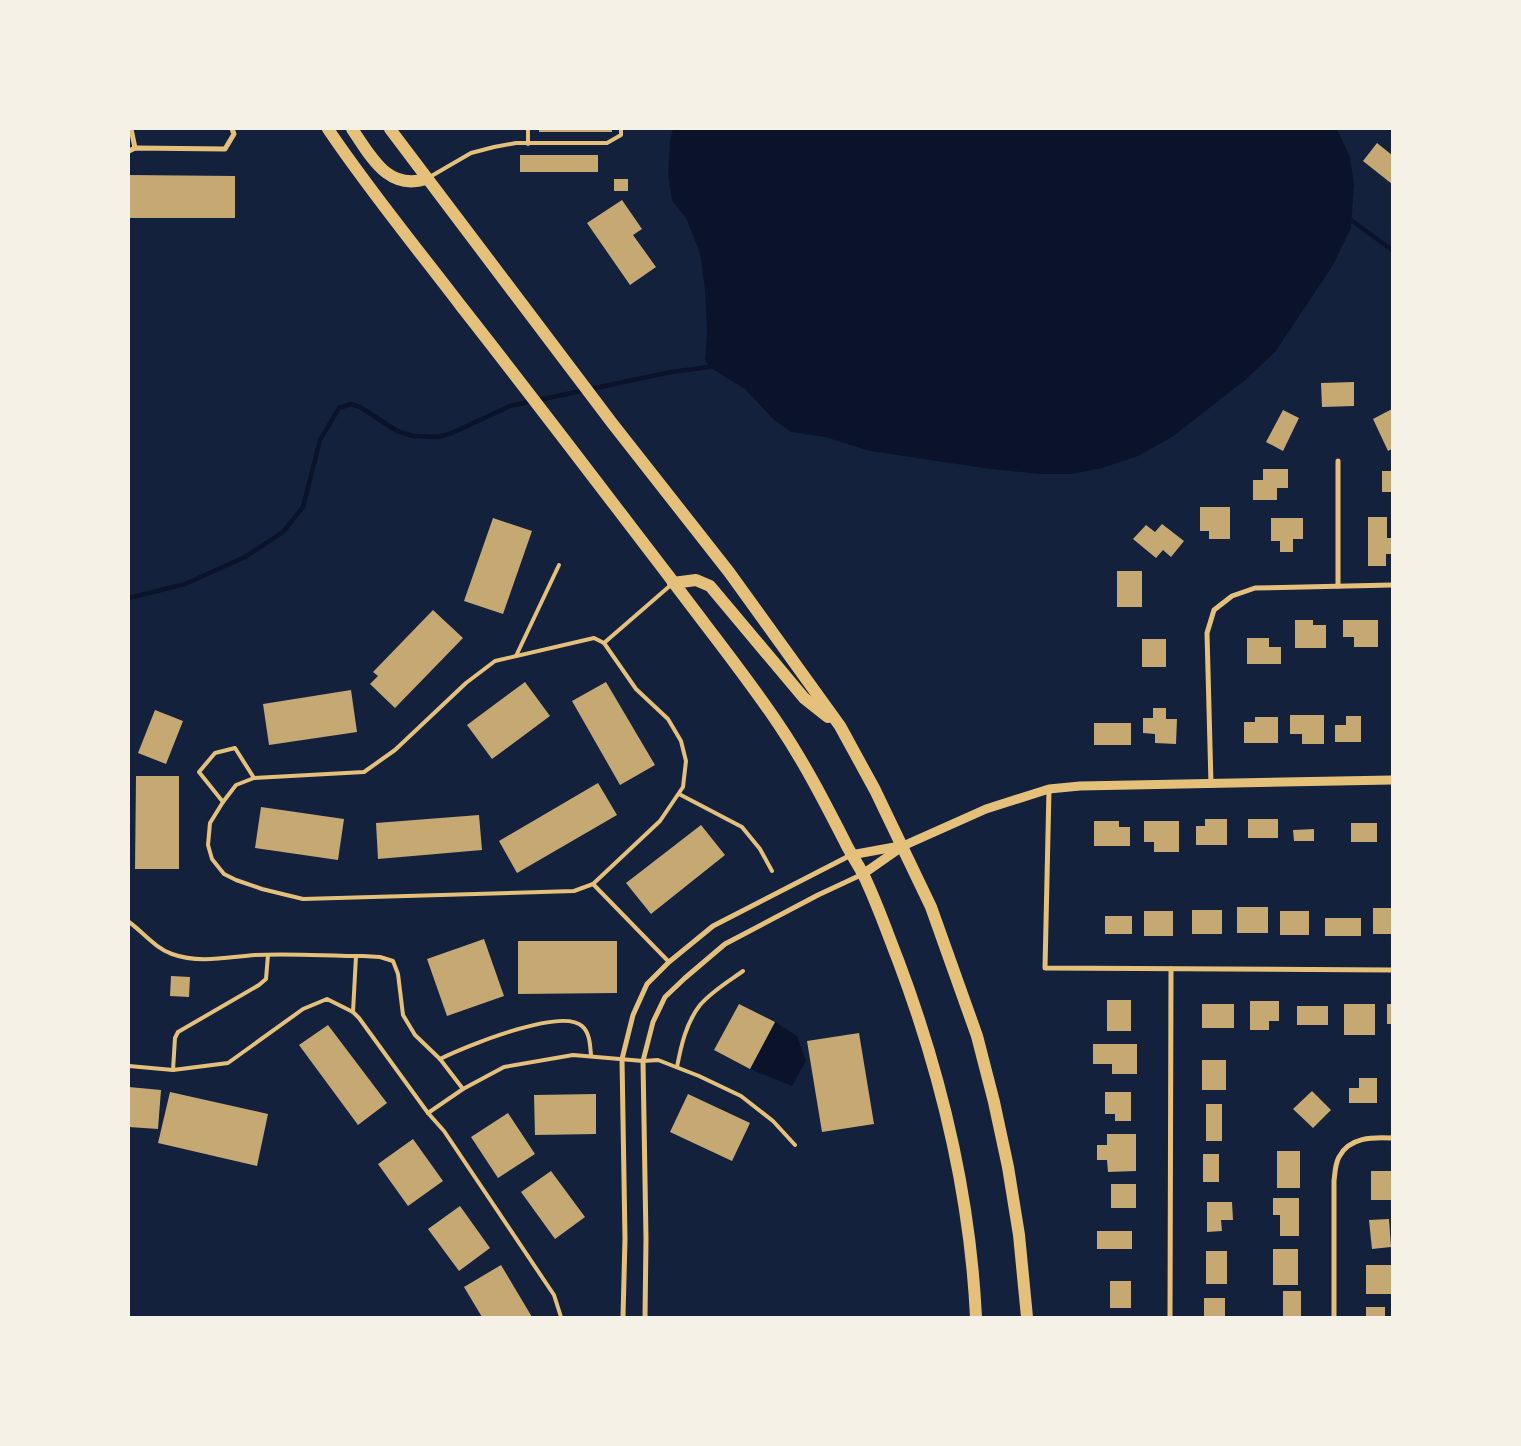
<svg xmlns="http://www.w3.org/2000/svg" width="1521" height="1446" viewBox="0 0 1521 1446" font-family="Lato,sans-serif">
  <style>
    .water { fill: #0b132b }
    .lines { fill: none; stroke-linecap: round; stroke-linejoin: round }
    .stream { stroke: #0b132b; stroke-width: 4.5 }
    .building { fill: #c6a872 }
    .service { stroke: #e5c07b; stroke-width: 4 }
    .minor { stroke: #e5c07b; stroke-width: 5 }
    .tertiary { stroke: #e5c07b; stroke-width: 9 }
    .primary { stroke: #e5c07b; stroke-width: 12 }
  </style>
  <rect width="100%" height="100%" fill="#14213d"/>
  <g class="water">
    <path d="M673,129H1337L1350,157L1354,184L1351,228L1333,265L1275,352L1244,381L1172,437L1138,456L1102,468L1072,474H1040L990,469L870,451L825,437L791,432L773,419L745,389L709,367L705,360L707,332L705,290L700,253L686,218L672,200L668,176L670,141Z"/>
    <path d="M775,1022L797,1036L806,1061L792,1086L750,1069Z"/>
  </g>
  <g class="lines">
    <g class="stream">
      <path d="M1345,219L1351,220L1392,250"/>
      <path d="M129,598L185,584L245,557L283,532L303,507L320,440L339,408L351,404L360,407L397,431L413,436L438,437L452,433L510,406L671,372L709,367L715,364"/>
    </g>
  </g>
  <g class="building">
    <rect x="539" y="129" width="73" height="3"/>
    <path d="M1377,143L1392,155V184L1363,161Z"/>
    <rect x="520" y="155" width="78" height="17"/>
    <path d="M129,175L235,176V218H129Z"/>
    <rect x="614" y="179" width="14" height="12"/>
    <path d="M622,200L642,229L633,235L656,267L630,285L587,223Z"/>
    <path d="M1354,382V406L1322,407L1321,383Z"/>
    <path d="M1392,409V449L1388,451L1373,419Z"/>
    <path d="M1283,410L1299,418L1283,451L1266,442Z"/>
    <path d="M1263,469H1288V488H1277V500H1253V480H1263Z"/>
    <rect x="1382" y="471" width="10" height="21"/>
    <path d="M1200,507H1230V539H1209V531H1200Z"/>
    <path d="M1368,517H1387V538H1392V554H1386V566H1368Z"/>
    <path d="M493,518L532,531L503,614L464,601Z"/>
    <path d="M1271,518H1303V539H1293V552H1280V541H1271Z"/>
    <path d="M1162,524L1184,541L1171,557L1163,550L1156,558L1133,539L1146,525L1155,532Z"/>
    <rect x="1117" y="571" width="25" height="36"/>
    <path d="M433,610L463,638L395,708L370,684L378,676L373,672Z"/>
    <path d="M1295,620H1313V625H1326V648H1295Z"/>
    <path d="M1343,620H1378V647H1354V637H1343Z"/>
    <path d="M1247,638H1269V647H1281V664H1247Z"/>
    <rect x="1142" y="639" width="24" height="28"/>
    <path d="M525,682L550,716L492,759L467,725Z"/>
    <path d="M606,682L655,765L620,785L572,701Z"/>
    <path d="M351,690L357,732L269,745L263,704Z"/>
    <path d="M1153,708H1166V719H1177L1176,744L1155,743V734L1143,733V718H1153Z"/>
    <path d="M155,710L183,721L166,764L138,753Z"/>
    <path d="M1290,715H1324V744H1302V734H1290Z"/>
    <path d="M1346,716H1361V742H1335V725H1346Z"/>
    <path d="M1255,717H1278V743H1244V722H1255Z"/>
    <rect x="1094" y="723" width="37" height="22"/>
    <path d="M136,776H179V869H135Z"/>
    <path d="M598,783L617,815L517,873L499,841Z"/>
    <path d="M261,807L344,819L338,860L255,848Z"/>
    <path d="M479,815L482,850L378,859L376,823Z"/>
    <path d="M1205,819H1227V845H1196V826H1205Z"/>
    <rect x="1248" y="819" width="30" height="19"/>
    <path d="M1094,821H1119V827H1130V846H1094Z"/>
    <path d="M1144,821H1179V852H1154V842H1144Z"/>
    <rect x="1351" y="823" width="26" height="19"/>
    <path d="M701,825L725,855L651,914L626,883Z"/>
    <path d="M1314,829V841H1294L1293,830Z"/>
    <rect x="1237" y="907" width="31" height="26"/>
    <rect x="1373" y="908" width="18" height="26"/>
    <rect x="1192" y="910" width="30" height="24"/>
    <rect x="1144" y="911" width="29" height="25"/>
    <rect x="1280" y="911" width="29" height="24"/>
    <rect x="1105" y="916" width="27" height="18"/>
    <rect x="1325" y="918" width="36" height="18"/>
    <path d="M484,939L504,996L447,1016L427,959Z"/>
    <path d="M518,941H617V993L518,994Z"/>
    <path d="M171,976L190,977L189,997L170,996Z"/>
    <rect x="1107" y="1000" width="24" height="31"/>
    <path d="M1250,1001H1279V1021H1269V1030H1250Z"/>
    <path d="M739,1004L775,1022L750,1069L714,1050Z"/>
    <rect x="1202" y="1004" width="32" height="24"/>
    <rect x="1344" y="1004" width="31" height="31"/>
    <rect x="1387" y="1004" width="5" height="20"/>
    <rect x="1297" y="1006" width="31" height="19"/>
    <path d="M328,1025L387,1103L358,1125L299,1045Z"/>
    <path d="M859,1033L874,1124L822,1132L807,1041Z"/>
    <path d="M1093,1044H1137V1074H1112V1064H1093Z"/>
    <rect x="1202" y="1060" width="24" height="30"/>
    <path d="M1359,1078H1377V1103H1349V1088H1359Z"/>
    <path d="M129,1087L161,1090L158,1129L129,1127Z"/>
    <path d="M1312,1091L1331,1110L1313,1128L1293,1109Z"/>
    <path d="M170,1092L268,1114L257,1166L158,1143Z"/>
    <path d="M1105,1092H1131V1121H1115V1114H1105Z"/>
    <path d="M596,1094V1134L535,1135L534,1095Z"/>
    <path d="M688,1094L750,1123L732,1161L670,1132Z"/>
    <rect x="1206" y="1104" width="16" height="37"/>
    <path d="M508,1113L535,1154L498,1178L471,1137Z"/>
    <path d="M1107,1134H1136V1171L1108,1172L1107,1160H1097V1145H1107Z"/>
    <path d="M413,1139L443,1181L408,1206L378,1164Z"/>
    <rect x="1277" y="1151" width="23" height="37"/>
    <rect x="1203" y="1154" width="16" height="28"/>
    <path d="M551,1171L585,1217L555,1239L521,1192Z"/>
    <rect x="1371" y="1171" width="21" height="29"/>
    <rect x="1111" y="1184" width="25" height="24"/>
    <path d="M1273,1198H1299V1236H1280V1215H1273Z"/>
    <path d="M1207,1202H1232L1233,1220H1221L1222,1231L1207,1232Z"/>
    <path d="M460,1206L490,1248L459,1271L428,1229Z"/>
    <path d="M1389,1219L1391,1247L1372,1249L1369,1220Z"/>
    <rect x="1097" y="1231" width="35" height="18"/>
    <rect x="1273" y="1249" width="25" height="36"/>
    <rect x="1206" y="1251" width="21" height="33"/>
    <path d="M501,1265L532,1317H482L464,1287Z"/>
    <rect x="1366" y="1265" width="25" height="29"/>
    <rect x="1110" y="1281" width="21" height="27"/>
    <rect x="1283" y="1291" width="18" height="26"/>
    <rect x="1204" y="1298" width="21" height="19"/>
    <rect x="1366" y="1307" width="19" height="10"/>
  </g>
  <g class="lines">
    <g class="service">
      <path d="M528,129V144"/>
      <path d="M428,178L471,153L494,147L516,143H607L621,135V129"/>
      <path d="M594,638L604,643L636,689L668,719L681,741L686,761L683,787L660,821L593,884L574,891L303,899L262,889L236,880L224,874L212,859L208,845L210,823L223,802L236,785L254,778L364,772L395,750L466,683L495,661Z"/>
      <path d="M604,643L672,584"/>
      <path d="M516,656L559,565"/>
      <path d="M679,794L742,827L760,849L772,871"/>
      <path d="M223,802L199,772L215,753L235,748L254,778"/>
      <path d="M593,884L669,962"/>
      <path d="M129,922C143,932 155,948 172,954C199,964 228,957 255,955C291,953 327,956 363,956L380,957L393,961L398,974L403,1015L415,1035L440,1059L463,1089"/>
      <path d="M353,1012L356,956"/>
      <path d="M440,1059C464,1047 561,1007 582,1026C590,1033 590,1045 591,1055"/>
      <path d="M129,1066L173,1070L228,1063L303,1009L327,999L353,1012L359,1018L428,1113L444,1131L554,1295L561,1317"/>
      <path d="M677,1067C681,1046 686,1023 700,1005C712,991 729,981 743,971"/>
      <path d="M173,1070L175,1038L178,1032L259,985L266,979L268,955"/>
      <path d="M428,1113L463,1089L504,1067L573,1055L643,1061L658,1060L699,1076L741,1096L773,1121L795,1145"/>
    </g>
    <g class="minor">
      <path d="M131,129L135,148"/>
      <path d="M129,151L135,148L225,149L234,134L232,129"/>
      <path d="M1338,461V586"/>
      <path d="M1211,784L1207,633L1214,610L1232,596L1255,588L1392,585"/>
      <path d="M1049,789L1045,968L1392,970"/>
      <path d="M623,1317L625,1239L622,1059L633,1015L647,984L669,962L713,926L851,855"/>
      <path d="M645,1317L646,1239L643,1061L653,1022L665,997L685,978L725,944L818,895L863,874"/>
      <path d="M1170,1317L1171,969"/>
      <path d="M1334,1317V1181C1335,1173 1335,1164 1339,1157C1349,1137 1373,1137 1392,1138"/>
    </g>
    <g class="tertiary">
      <path d="M851,855L900,846"/>
      <path d="M863,874L903,846L986,809L1049,789L1080,786L1392,780"/>
    </g>
    <g class="primary">
      <path d="M328,129C369,190 416,247 461,306C531,395 599,485 668,575C705,625 745,674 779,725C804,762 824,801 844,840C850,853 858,864 864,876C877,903 887,932 898,960C941,1074 970,1195 976,1317"/>
      <path d="M352,129C371,156 387,191 426,179"/>
      <path d="M390,129L612,423L729,572L840,726L875,790L931,907L977,1036L994,1102L1008,1167L1019,1235L1027,1317"/>
      <path d="M673,583L696,580L710,586L804,698L828,717"/>
    </g>
  </g>
  <rect width="1521" height="1446" fill="none" stroke="#f6f1e7" stroke-width="260"/>
</svg>
